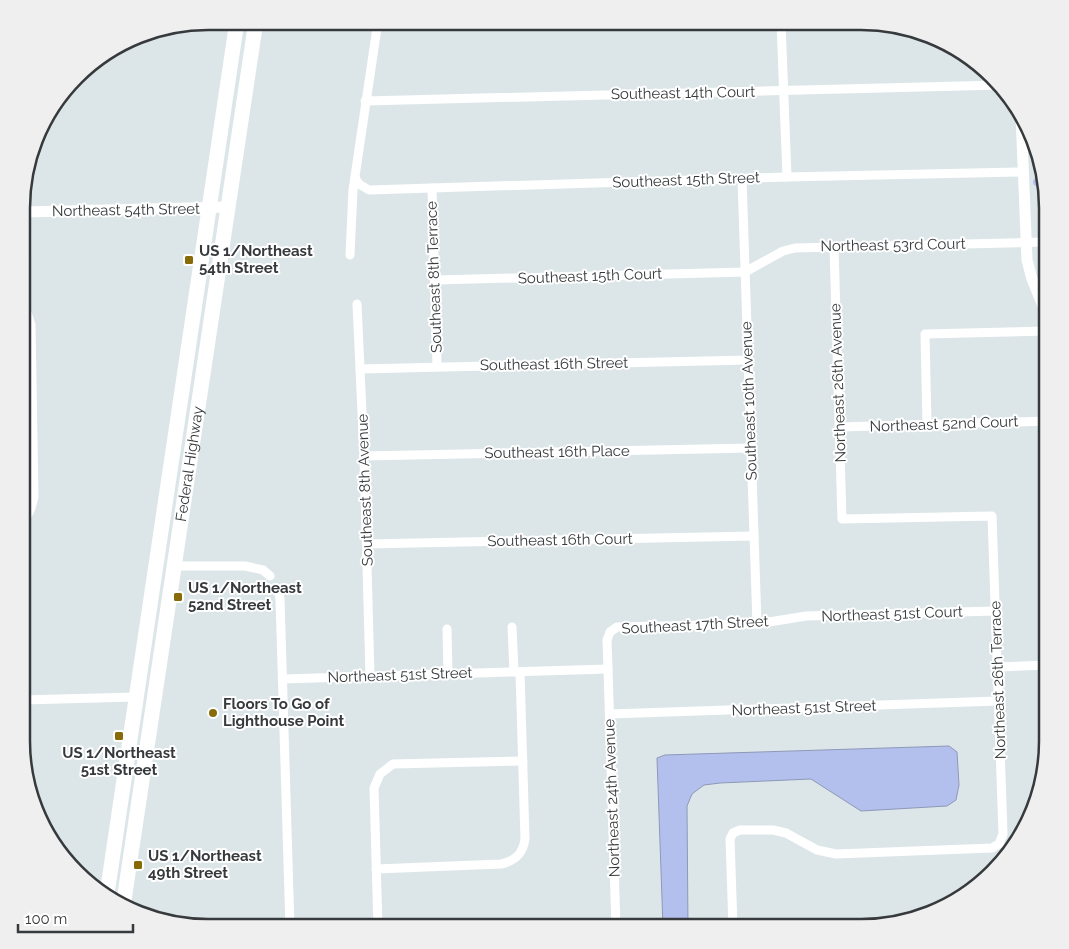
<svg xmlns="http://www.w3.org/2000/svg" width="1069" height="949" viewBox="0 0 1069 949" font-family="Raleway,sans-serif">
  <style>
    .water { fill: #b3c0ed; stroke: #8e98b8 }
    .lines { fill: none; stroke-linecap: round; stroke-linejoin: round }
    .canal { stroke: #b3c0ed; stroke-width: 8 }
    .minor { stroke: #fff; stroke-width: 9 }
    .tertiary { stroke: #fff; stroke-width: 11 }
    .primary { stroke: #fff; stroke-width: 15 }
    .poi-dot { fill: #876b08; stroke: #fff; stroke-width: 2 }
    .labels { text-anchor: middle; stroke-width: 4; stroke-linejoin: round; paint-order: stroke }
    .street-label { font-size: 15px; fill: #373a3c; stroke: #fff }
    .poi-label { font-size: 15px; font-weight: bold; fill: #373a3c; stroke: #fff; text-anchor: start }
    .rim { fill: none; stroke: #373a3c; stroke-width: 2.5 }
  </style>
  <rect width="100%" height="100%" fill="#dce6e9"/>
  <path class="water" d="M949,746L957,752L959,785L956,800L947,806L861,811L811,779L720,783L704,785L692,794L687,806L688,927H663L657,758L665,755Z"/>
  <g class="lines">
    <path class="canal" d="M1037,182H1044"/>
    <g class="minor">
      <path d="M781,22L787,177"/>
      <path d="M365,101L1001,85"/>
      <path d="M355,178L359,184L369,190L787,177L1023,172"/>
      <path d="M742,179L757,624"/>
      <path d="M432,188L437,366"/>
      <path d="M350,255L353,190L378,21"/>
      <path d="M436,280L745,272L783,251L795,248L1047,242"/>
      <path d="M357,304L364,456L370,676"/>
      <path d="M360,369L748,360"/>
      <path d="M927,424L925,334L1047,331"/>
      <path d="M840,427L1048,421"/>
      <path d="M364,456L751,448"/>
      <path d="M23,519C30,515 32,505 34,497L31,325L27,313L24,310"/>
      <path d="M367,544L754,536"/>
      <path d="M174,566H245L263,570L270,576"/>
      <path d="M278,590L280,599L290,928"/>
      <path d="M512,627L514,672"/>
      <path d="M447,629L448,674"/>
      <path d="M997,667L1048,665"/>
      <path d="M283,679L608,669"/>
      <path d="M22,700L136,697"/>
      <path d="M610,714L998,701"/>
      <path d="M376,869L501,864C515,861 523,854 525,839L520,672"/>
      <path d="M733,927L730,839L733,833L740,830H773L786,833L817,850L836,854L992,848L999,844L1003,834L992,516L842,519L834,247"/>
      <path d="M378,928L374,788L380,774L393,764L523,761"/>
      <path d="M616,928L608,669L607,640L610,632L617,627L757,624L806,616L996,611"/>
    </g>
    <g class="tertiary">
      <path d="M1021,115L1027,260L1032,279L1047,316"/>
      <path d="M25,212L228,207"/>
    </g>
    <g class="primary">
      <path d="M107,894L237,21"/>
      <path id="s1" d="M123,907L256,21"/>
    </g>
  </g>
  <g class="poi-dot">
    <rect x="184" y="255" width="10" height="10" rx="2.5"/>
    <rect x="173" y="592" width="10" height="10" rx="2.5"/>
    <circle cx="213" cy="713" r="5"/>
    <rect x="114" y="731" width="10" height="10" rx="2.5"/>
    <rect x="133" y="860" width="10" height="10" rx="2.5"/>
  </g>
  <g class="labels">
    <g class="street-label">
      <text transform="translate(683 93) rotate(-1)" y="5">Southeast 14th Court</text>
      <text transform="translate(686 180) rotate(-2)" y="5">Southeast 15th Street</text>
      <text transform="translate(126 210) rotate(-1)" y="5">Northeast 54th Street</text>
      <text transform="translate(893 245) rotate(-1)" y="5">Northeast 53rd Court</text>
      <text transform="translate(590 276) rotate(-2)" y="5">Southeast 15th Court</text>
      <text transform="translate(434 277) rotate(-92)" y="5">Southeast 8th Terrace</text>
      <text transform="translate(554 364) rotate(-1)" y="5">Southeast 16th Street</text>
      <text transform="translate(838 383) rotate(-92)" y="5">Northeast 26th Avenue</text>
      <text transform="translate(749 401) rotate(-92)" y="5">Southeast 10th Avenue</text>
      <text transform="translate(944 424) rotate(-2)" y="5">Northeast 52nd Court</text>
      <text transform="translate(557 452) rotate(-1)" y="5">Southeast 16th Place</text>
      <text dy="5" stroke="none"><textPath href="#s1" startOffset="448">Federal Highway</textPath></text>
      <text transform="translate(365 490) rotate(-92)" y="5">Southeast 8th Avenue</text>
      <text transform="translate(560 540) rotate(-1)" y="5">Southeast 16th Court</text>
      <text transform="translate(892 614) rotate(-2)" y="5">Northeast 51st Court</text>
      <text transform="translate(695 625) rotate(-3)" y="5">Southeast 17th Street</text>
      <text transform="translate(400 675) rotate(-2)" y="5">Northeast 51st Street</text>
      <text transform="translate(998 680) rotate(-92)" y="5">Northeast 26th Terrace</text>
      <text transform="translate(804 708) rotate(-2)" y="5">Northeast 51st Street</text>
      <text transform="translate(612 798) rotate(-92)" y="5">Northeast 24th Avenue</text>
    </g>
    <g class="poi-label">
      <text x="199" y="256">US 1/Northeast<tspan x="199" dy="17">54th Street</tspan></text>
      <text x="188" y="593">US 1/Northeast<tspan x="188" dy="17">52nd Street</tspan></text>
      <text x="223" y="709">Floors To Go of<tspan x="223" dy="17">Lighthouse Point</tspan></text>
      <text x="119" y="758" text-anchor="middle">US 1/Northeast<tspan x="119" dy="17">51st Street</tspan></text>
      <text x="148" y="861">US 1/Northeast<tspan x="148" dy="17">49th Street</tspan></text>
    </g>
  </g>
  <path d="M0 0H1069V949H0ZM208 30H861A178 178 0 0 1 1039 208V741A178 178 0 0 1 861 919H208A178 178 0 0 1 30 741V208A178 178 0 0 1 208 30Z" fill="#efefef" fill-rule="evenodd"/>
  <path class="rim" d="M208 30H861A178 178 0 0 1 1039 208V741A178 178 0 0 1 861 919H208A178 178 0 0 1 30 741V208A178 178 0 0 1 208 30Z"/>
  <path d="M18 924v8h115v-8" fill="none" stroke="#373a3c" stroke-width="2.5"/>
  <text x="25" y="924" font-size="15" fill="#373a3c" stroke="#ffffff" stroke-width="4" paint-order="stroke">100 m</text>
</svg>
